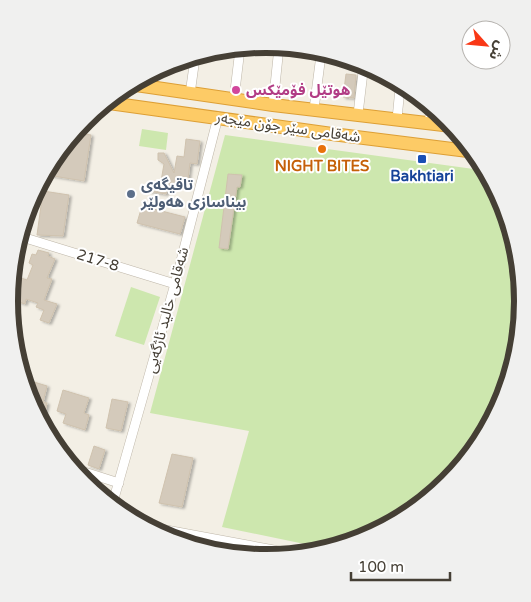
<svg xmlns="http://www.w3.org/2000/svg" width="531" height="602" viewBox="0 0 531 602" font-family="'Varela Round','Noto Sans Arabic',sans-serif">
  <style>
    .green { fill: #cde7ae }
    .building { fill: #d4cabb; stroke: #cfc2ae; filter: url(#shadow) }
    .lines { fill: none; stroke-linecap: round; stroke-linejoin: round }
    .minor-casing { stroke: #beb6a8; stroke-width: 10 }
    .highway-casing { stroke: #dd9f35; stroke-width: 14 }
    .minor { stroke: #fff; stroke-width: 9 }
    .highway { stroke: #fdcb66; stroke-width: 12 }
    .hotel-dot { fill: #d1479c; stroke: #fff; stroke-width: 2 }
    .food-dot { fill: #e8710a; stroke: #fff; stroke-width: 2 }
    .transit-dot { fill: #1a4fb4; stroke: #fff; stroke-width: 2 }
    .service-dot { fill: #5c6f8a; stroke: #fff; stroke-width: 2 }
    .labels { text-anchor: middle; stroke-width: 4; stroke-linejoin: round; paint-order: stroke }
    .hotel-label { font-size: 15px; font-weight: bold; fill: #b23c85; stroke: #fff; text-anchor: start }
    .street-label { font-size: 15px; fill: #453f35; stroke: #fff }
    .food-label { font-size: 15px; font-weight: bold; fill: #c56008; stroke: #fff }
    .transit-label { font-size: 15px; font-weight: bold; fill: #164399; stroke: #fff }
    .service-label { font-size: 15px; font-weight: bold; fill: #4e5e75; stroke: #fff; text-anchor: start }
    .rim { fill: none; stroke: #453f35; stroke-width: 6 }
  </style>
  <defs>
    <filter id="shadow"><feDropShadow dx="2.5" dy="1.5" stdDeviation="1" flood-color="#0004"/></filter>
  </defs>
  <rect width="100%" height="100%" fill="#f3efe5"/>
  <g class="green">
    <path d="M142,129L168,133L166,150L139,146Z"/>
    <path d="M225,135L481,170L503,203L522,301L503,400L447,483L363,538L319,547L222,527L249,431L150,413Z"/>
    <path d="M131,287L160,297L144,345L115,336Z"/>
  </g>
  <g class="building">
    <path d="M346,74L356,75L354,98L343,97Z"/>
    <path d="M75,132L91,135L84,181L47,175Z"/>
    <path d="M186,139L200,141L197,164L190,163L187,187L168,184L166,194L148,191L149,185L160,187L164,164L158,160V153H164L174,173L177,156L184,157Z"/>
    <path d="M228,174L242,175L240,187H237L228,249L219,248Z"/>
    <path d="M43,191L69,195L63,236L37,235Z"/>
    <path d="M142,206L185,217L180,234L137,223Z"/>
    <path d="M38,250L49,253L48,256L55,259L47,278L52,279L44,300L57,304L49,323L40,320L44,310L36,307L38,303L26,299L25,304L10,299L18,277L27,280L33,265L29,263L32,254L36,255Z"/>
    <path d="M24,379L47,386L43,402L47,403L43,421L28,399Z"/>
    <path d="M63,390L89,398L84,413L89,415L85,430L63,423L66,414L57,411Z"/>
    <path d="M112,399L128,402L121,431L106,428Z"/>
    <path d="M94,446L105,450L99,469L88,465Z"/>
    <path d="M172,454L193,458L182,507L159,503Z"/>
  </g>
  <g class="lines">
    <g class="minor-casing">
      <g id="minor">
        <path d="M190,94L195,58"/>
        <path d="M234,99L240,49"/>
        <path d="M273,105L279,47"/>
        <path d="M314,109L321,55"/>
        <path d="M358,114L364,64"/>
        <path d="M397,119L400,88"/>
        <path d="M429,123L431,109"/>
        <path d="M22,237L175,284"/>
        <path d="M75,469L119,483"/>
        <path d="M113,502L175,284L218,117"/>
        <path d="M150,527L290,553"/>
      </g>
    </g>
    <g class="highway-casing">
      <g id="highway">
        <path d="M136,85L273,105L452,126"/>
        <path d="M109,103L332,134L468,151"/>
      </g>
    </g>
    <use href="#minor" class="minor"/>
    <use href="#highway" class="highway"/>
  </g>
  <circle class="hotel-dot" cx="236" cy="90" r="5"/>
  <circle class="food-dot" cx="322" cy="149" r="5"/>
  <rect class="transit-dot" x="417" y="154" width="10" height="10" rx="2.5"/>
  <circle class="service-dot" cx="131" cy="194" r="5"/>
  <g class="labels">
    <g class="hotel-label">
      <text x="246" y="95">هوتێل فۆمێکس</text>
    </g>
    <g class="street-label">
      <text transform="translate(288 127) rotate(8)" y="5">شەقامی سێر جۆن مێجەر</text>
      <text transform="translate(98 260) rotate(17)" y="5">217-8</text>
      <text transform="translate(167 310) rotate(-75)" y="5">شەقامی خالید ئاژگەیی</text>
    </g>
    <g class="food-label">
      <text x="322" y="171">NIGHT BITES</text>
    </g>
    <g class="transit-label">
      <text x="422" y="181">Bakhtiari</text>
    </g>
    <g class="service-label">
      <text x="141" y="190">تاقیگەی<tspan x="141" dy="17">بیناسازی هەولێر</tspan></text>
    </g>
  </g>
  <path d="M0 0H531V602H0ZM18 301a248 248 0 1 1 496 0a248 248 0 1 1-496 0Z" fill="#f0f0ef" fill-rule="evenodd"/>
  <path class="rim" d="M18 301a248 248 0 1 1 496 0a248 248 0 1 1-496 0Z"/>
  <g transform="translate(486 45) rotate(117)"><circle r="24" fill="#ffffff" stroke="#b5b2ae"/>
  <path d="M0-4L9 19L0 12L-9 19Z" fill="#f93816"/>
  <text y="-8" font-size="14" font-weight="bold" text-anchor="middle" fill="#453f35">ش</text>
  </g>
  <path d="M351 572v8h99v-8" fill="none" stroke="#453f35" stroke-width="2.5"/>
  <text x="358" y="572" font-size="15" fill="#453f35" stroke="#ffffff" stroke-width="4" paint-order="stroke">100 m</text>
</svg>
